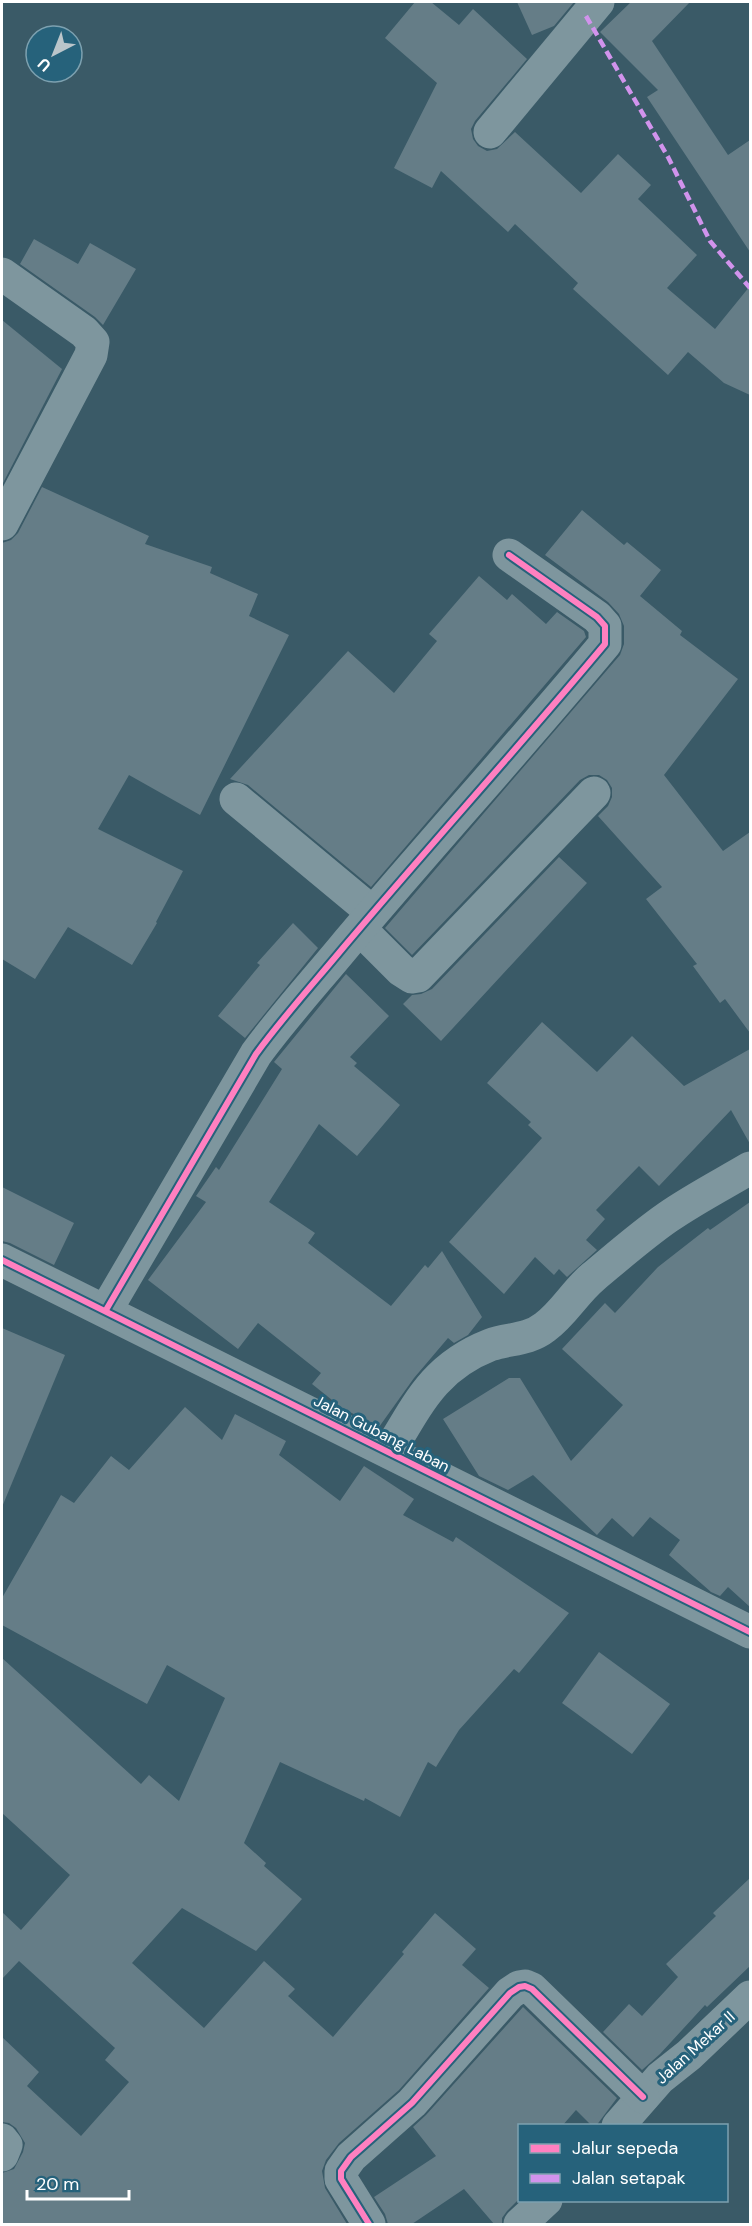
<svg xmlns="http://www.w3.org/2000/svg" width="752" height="2226" viewBox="0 0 752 2226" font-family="'DM Sans',sans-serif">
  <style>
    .building { fill: #657d87 }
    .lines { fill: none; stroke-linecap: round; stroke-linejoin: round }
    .street { stroke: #7e969e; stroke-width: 33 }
    .quiet { stroke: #d193ec; stroke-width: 4.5; stroke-dasharray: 9 4.5; stroke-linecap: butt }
    .cycleway-casing { stroke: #26627b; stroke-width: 10 }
    .cycleway { stroke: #ff80c0; stroke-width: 6 }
    .labels { text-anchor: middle; stroke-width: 6; stroke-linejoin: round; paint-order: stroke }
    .street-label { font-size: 16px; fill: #fff; stroke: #26627b }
  </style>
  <rect width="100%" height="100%" fill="#3a5a67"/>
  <g class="building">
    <path d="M415,2H431L459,25L473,9L527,59L475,121L471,129L473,139L478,146L487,151L497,149L515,132L581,193L618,154L651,185L638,199L697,255L667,288L715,329L750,286V395L724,383L688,352L668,375L573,289L578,283L515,224L508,232L441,171L432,188L394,168L437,83L385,38Z"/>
    <path d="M517,2H574L554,26L532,35Z"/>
    <path d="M631,2H690L652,41L728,155L750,140V252L647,97L658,90L600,32Z"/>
    <path d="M34,239L78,264L90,243L136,269L103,325L95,317L20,264Z"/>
    <path d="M2,320L62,369L2,485Z"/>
    <path d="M42,487L149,536L145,544L212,567L210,573L258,594L249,616L289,635L200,815L129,775L98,829L183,871L156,922L157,923L132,965L68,927L35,979L2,959V543L11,540L18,533Z"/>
    <path d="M582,510L624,545L627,542L661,570L640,596L682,631L680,635L738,679L664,775L723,851L750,832V1033L725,999L720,1003L693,966L697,964L646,899L662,887L598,816L608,806L612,797V788L607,780L599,775H589L580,780L412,955L385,928L620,655L624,644V626L619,614L608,602L545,555Z"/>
    <path d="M479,576L507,600L512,594L546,624L557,612L584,631L586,637L371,887L248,785L230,779L348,651L394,693L437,641L429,634Z"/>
    <path d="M559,857L587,883L441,1041L403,1004L412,995L421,994L432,989Z"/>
    <path d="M293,923L318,948L245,1038L218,1016L260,965L257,963Z"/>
    <path d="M346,974L389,1016L350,1057L357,1063L354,1066L400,1105L357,1156L319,1124L269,1202L315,1233L308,1243L391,1306L425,1265L428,1268L442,1251L482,1317L468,1335L454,1343L448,1338L414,1378L379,1427L342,1408L312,1384L321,1373L258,1323L238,1349L148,1280L206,1202L196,1196L216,1167L219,1170L282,1069L274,1062Z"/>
    <path d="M542,1022L597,1072L632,1036L684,1086L750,1049V1144L731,1110L659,1186L639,1166L596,1210L605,1219L586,1240L597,1250L567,1277L559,1269L554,1275L535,1257L504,1294L449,1242L542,1138L528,1125L531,1122L487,1083Z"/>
    <path d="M2,1187L74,1223L54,1265L10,1243L2,1241Z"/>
    <path d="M750,1202V1607L728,1587L720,1596L711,1592L669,1555L680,1540L650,1517L633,1537L612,1518L597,1535L533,1475L508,1490L479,1476L443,1419L509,1378H520L571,1461L623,1405L562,1349L605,1303L615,1313L658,1267L708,1228L710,1230Z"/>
    <path d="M2,1328L65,1355L2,1507Z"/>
    <path d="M185,1407L222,1440L235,1414L286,1441L279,1455L340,1501L364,1466L414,1499L403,1515L453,1542L456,1537L569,1613L519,1673L514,1669L459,1730L436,1767L428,1762L400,1817L365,1798L364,1801L280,1762L244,1843L266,1863L264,1866L302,1899L256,1951L182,1908L132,1963L204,2028L264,1961L295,1989L288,1996L333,2037L404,1954L402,1952L435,1913L476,1949L462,1965L489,1988L399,2090L339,2143L326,2160L322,2171L325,2188L347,2224H2V2173L14,2169L23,2152L25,2143L16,2128L9,2123L2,2122V2037L39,2072L27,2086L81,2136L129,2082L105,2060L115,2048L19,1961L2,1979V1912L21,1930L70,1875L2,1813V1658L141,1784L149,1775L179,1801L225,1698L167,1665L147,1704L2,1625V1598L61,1495L74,1503L111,1456L129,1470Z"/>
    <path d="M599,1652L670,1704L632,1754L562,1703Z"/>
    <path d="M750,1878V1966L707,2007L705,2005L660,2054L642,2070L603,2032L629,2004L642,2016L678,1977L666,1964L716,1916L713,1913Z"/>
    <path d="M523,2007L617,2098L596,2126H592L576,2110L562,2126H519V2199L507,2211L502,2218V2224H494L464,2189L412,2224H388L385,2214L374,2197L436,2156L413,2127L426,2115Z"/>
  </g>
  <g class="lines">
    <g class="street">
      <path d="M490,132L598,2"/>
      <path d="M2,274L84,332L93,342L91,355L2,524"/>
      <path d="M236,799L372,912"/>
      <path d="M360,929L401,970L412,977L418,976L594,793"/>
      <path d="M2,1260L750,1632"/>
      <path d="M106,1310L256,1054C283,1017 314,983 343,948C429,846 519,747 605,644V626L597,617L509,555"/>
      <path d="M389,1452C418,1404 434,1367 490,1345C509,1338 527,1341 545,1327C564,1313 575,1292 593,1277C617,1257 642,1235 668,1217C694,1199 723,1184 750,1168"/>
      <path d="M618,2126L660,2078L689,2055L750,1997"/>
      <path d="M2,2140L6,2145L2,2155"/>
      <path d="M369,2224L341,2179V2171L351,2157L412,2103L510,1993L519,1987L525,1986L532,1989L643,2097"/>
      <path d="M520,2224L546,2200"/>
    </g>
    <path class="quiet" d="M586,16L668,157L710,241L750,288"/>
    <g class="cycleway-casing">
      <g id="cycleway">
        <path d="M2,1260L750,1632"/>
        <path d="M106,1310L256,1054C283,1017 314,983 343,948C429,846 519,747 605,644V626L597,617L509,555"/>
        <path d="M369,2224L341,2179V2171L351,2157L412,2103L510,1993L519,1987L525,1986L532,1989L643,2097"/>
      </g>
    </g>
    <use href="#cycleway" class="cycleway"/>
  </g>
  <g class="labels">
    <g class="street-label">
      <text transform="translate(382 1433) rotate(27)" y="6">Jalan Gubang Laban</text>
      <text transform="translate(695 2047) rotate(-42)" y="6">Jalan Mekar II</text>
    </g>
  </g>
  <rect width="752" height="2226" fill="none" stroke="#ffffff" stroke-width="6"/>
  <rect x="518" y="2124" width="210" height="78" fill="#26627b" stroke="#7da1b0" stroke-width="1.5"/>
  <rect x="530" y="2144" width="30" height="9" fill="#ff80c0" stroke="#7da1b0" stroke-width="1.5"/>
  <text x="572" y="2154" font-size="18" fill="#ffffff">Jalur sepeda</text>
  <rect x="530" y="2174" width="30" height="9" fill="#d193ec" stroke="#7da1b0" stroke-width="1.5"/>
  <text x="572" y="2184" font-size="18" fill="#ffffff">Jalan setapak</text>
  <g transform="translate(54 54) rotate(222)"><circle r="28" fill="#26627b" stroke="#7da1b0" stroke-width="1.5"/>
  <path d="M0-4.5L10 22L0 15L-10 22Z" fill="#bac5ca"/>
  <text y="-9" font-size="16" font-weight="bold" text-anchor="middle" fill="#ffffff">U</text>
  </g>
  <path d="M27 2190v9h102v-9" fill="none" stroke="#ffffff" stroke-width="3"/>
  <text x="36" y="2190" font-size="18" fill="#ffffff" stroke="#26627b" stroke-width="4.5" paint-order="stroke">20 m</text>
</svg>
